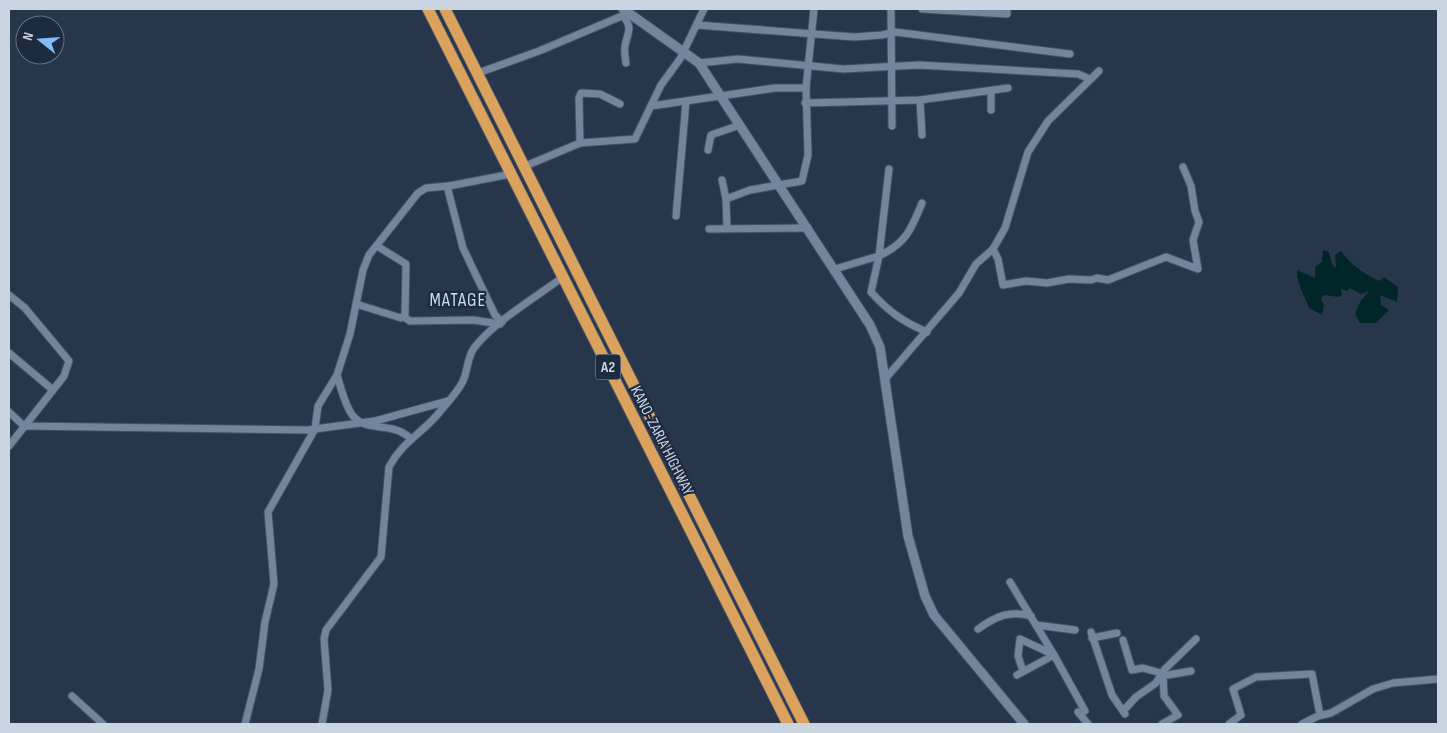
<svg xmlns="http://www.w3.org/2000/svg" width="1447" height="733" viewBox="0 0 1447 733" font-family="'Sofia Sans Condensed',sans-serif">
  <style>
    .water { fill: #012628 }
    .lines { fill: none; stroke-linecap: round; stroke-linejoin: round }
    .minor-casing { stroke: #445162; stroke-width: 9 }
    .tertiary-casing { stroke: #445162; stroke-width: 11 }
    .trunk-casing { stroke: #445162; stroke-width: 13 }
    .minor { stroke: #73849d; stroke-width: 7 }
    .tertiary { stroke: #73849d; stroke-width: 9 }
    .trunk { stroke: #dba25e; stroke-width: 11 }
    .labels { text-anchor: middle; stroke-width: 4.5; stroke-linejoin: round; paint-order: stroke }
    .shield { fill: #1d2b40; stroke: #97a2b1; stroke-width: 1 }
    .shield-label { font-size: 15px; font-weight: bold; fill: #cbd5e2 }
    .street-label { font-size: 16px; fill: #cbd5e2; stroke: #1d2b40 }
    .quarter-label { font-size: 19px; letter-spacing: 1px; fill: #c8dcf4; stroke: #1d2b40 }
  </style>
  <rect width="100%" height="100%" fill="#27364b"/>
  <path class="water" d="M1323,250L1329,252L1332,264L1336,268L1335,255L1341,251C1351,265 1363,273 1379,281L1384,277L1398,287L1397,302L1380,295L1381,305L1389,310L1376,323H1360L1355,314L1360,302L1369,291L1361,294L1350,288L1347,291L1341,289L1342,295L1339,297L1324,295L1321,298L1324,306L1322,315L1309,308C1305,296 1296,282 1297,270L1315,278V267L1322,262Z"/>
  <g class="lines">
    <g class="minor-casing">
      <g id="minor">
        <path d="M891,9L892,126"/>
        <path d="M922,9L1007,14V9"/>
        <path d="M623,15C633,30 628,30 625,46C624,51 625,57 626,63"/>
        <path d="M697,25L854,37L882,35L895,32L1070,54"/>
        <path d="M699,63L738,59L843,69L919,65L1078,74L1090,79"/>
        <path d="M478,73L539,51L629,13"/>
        <path d="M991,91V110"/>
        <path d="M920,100L922,135"/>
        <path d="M805,103L920,100L1008,88"/>
        <path d="M651,106L775,88H806"/>
        <path d="M580,143L579,98L581,93L600,94L620,104"/>
        <path d="M708,150L711,135L740,125"/>
        <path d="M523,167L580,143L635,139L661,85L680,59L704,9"/>
        <path d="M889,169L879,256C906,243 911,230 922,203"/>
        <path d="M722,180L726,199"/>
        <path d="M447,186L463,248L495,315L502,322"/>
        <path d="M676,216L686,102"/>
        <path d="M727,227L726,199L750,190L802,181L808,155L806,88L814,9"/>
        <path d="M709,229L808,228"/>
        <path d="M993,249L998,259L1003,285L1026,281L1047,283L1069,279L1091,280L1097,278L1108,280L1166,257L1198,269L1193,240L1199,222L1195,211L1191,186L1183,167"/>
        <path d="M835,269L879,256L871,292C888,311 903,322 927,332"/>
        <path d="M9,295L25,308L69,361L64,376L9,446"/>
        <path d="M356,304L401,318L405,315L406,264L377,246"/>
        <path d="M404,317L410,321L473,320L500,324"/>
        <path d="M9,353L53,390"/>
        <path d="M337,375C341,388 345,406 353,416C367,433 392,421 410,438"/>
        <path d="M885,379L959,293L976,264L993,249L1005,228L1028,152L1048,121L1099,71"/>
        <path d="M9,412L24,426L307,430L375,421L448,401"/>
        <path d="M1010,582L1054,655"/>
        <path d="M1036,625L1075,630"/>
        <path d="M978,629C996,616 1010,610 1031,616"/>
        <path d="M1091,632L1112,695L1125,714"/>
        <path d="M1092,638L1117,633"/>
        <path d="M1123,640L1132,670L1143,668L1168,675L1191,671"/>
        <path d="M1022,668L1018,656L1020,639L1052,654"/>
        <path d="M1017,675L1054,655L1085,711"/>
        <path d="M72,696L103,724"/>
        <path d="M1123,711L1136,697L1156,683L1165,669L1196,639"/>
        <path d="M1078,712L1088,724"/>
        <path d="M245,724L259,669L265,622L274,584L268,512L315,429L318,406L337,375L350,334L363,270L369,255L418,193L426,188L449,186L511,174"/>
        <path d="M322,724L328,690L324,639L326,630L381,557L389,467C402,442 421,434 438,414C446,404 458,392 463,381C468,370 467,358 474,348C494,322 536,297 563,277"/>
        <path d="M1162,724L1178,715L1164,696L1163,673"/>
        <path d="M1229,724L1241,715L1233,689L1256,677L1312,674L1320,715"/>
        <path d="M1302,724L1318,716L1331,713L1373,689L1393,683L1438,679"/>
      </g>
    </g>
    <g class="tertiary-casing">
      <path id="tertiary" d="M623,9L699,63L870,325L880,347L908,536L925,596L934,615L1024,724"/>
    </g>
    <g class="trunk-casing">
      <g id="trunk">
        <path d="M428,9L788,724"/>
        <path d="M445,9L804,724"/>
      </g>
    </g>
    <use href="#minor" class="minor"/>
    <use href="#tertiary" class="tertiary"/>
    <use href="#trunk" class="trunk"/>
  </g>
  <g class="labels">
    <rect class="shield" x="595.5" y="354.5" width="25" height="25" rx="4"/>
    <g class="shield-label">
      <text x="608" y="372">A2</text>
    </g>
    <g class="street-label">
      <text transform="translate(663 440) rotate(63)" y="6">KANO-ZARIA HIGHWAY</text>
    </g>
    <g class="quarter-label">
      <text x="458" y="306">MATAGE</text>
    </g>
  </g>
  <rect width="1447" height="733" fill="none" stroke="#cbd5e2" stroke-width="20"/>
  <g transform="translate(40 40) rotate(287)"><circle r="24" fill="#1d2b40" stroke="#636f81"/>
  <path d="M0-4L9 19L0 12L-9 19Z" fill="#84bcfb"/>
  <text y="-8" font-size="14" font-weight="bold" text-anchor="middle" fill="#cbd5e2">N</text>
  </g>
</svg>
